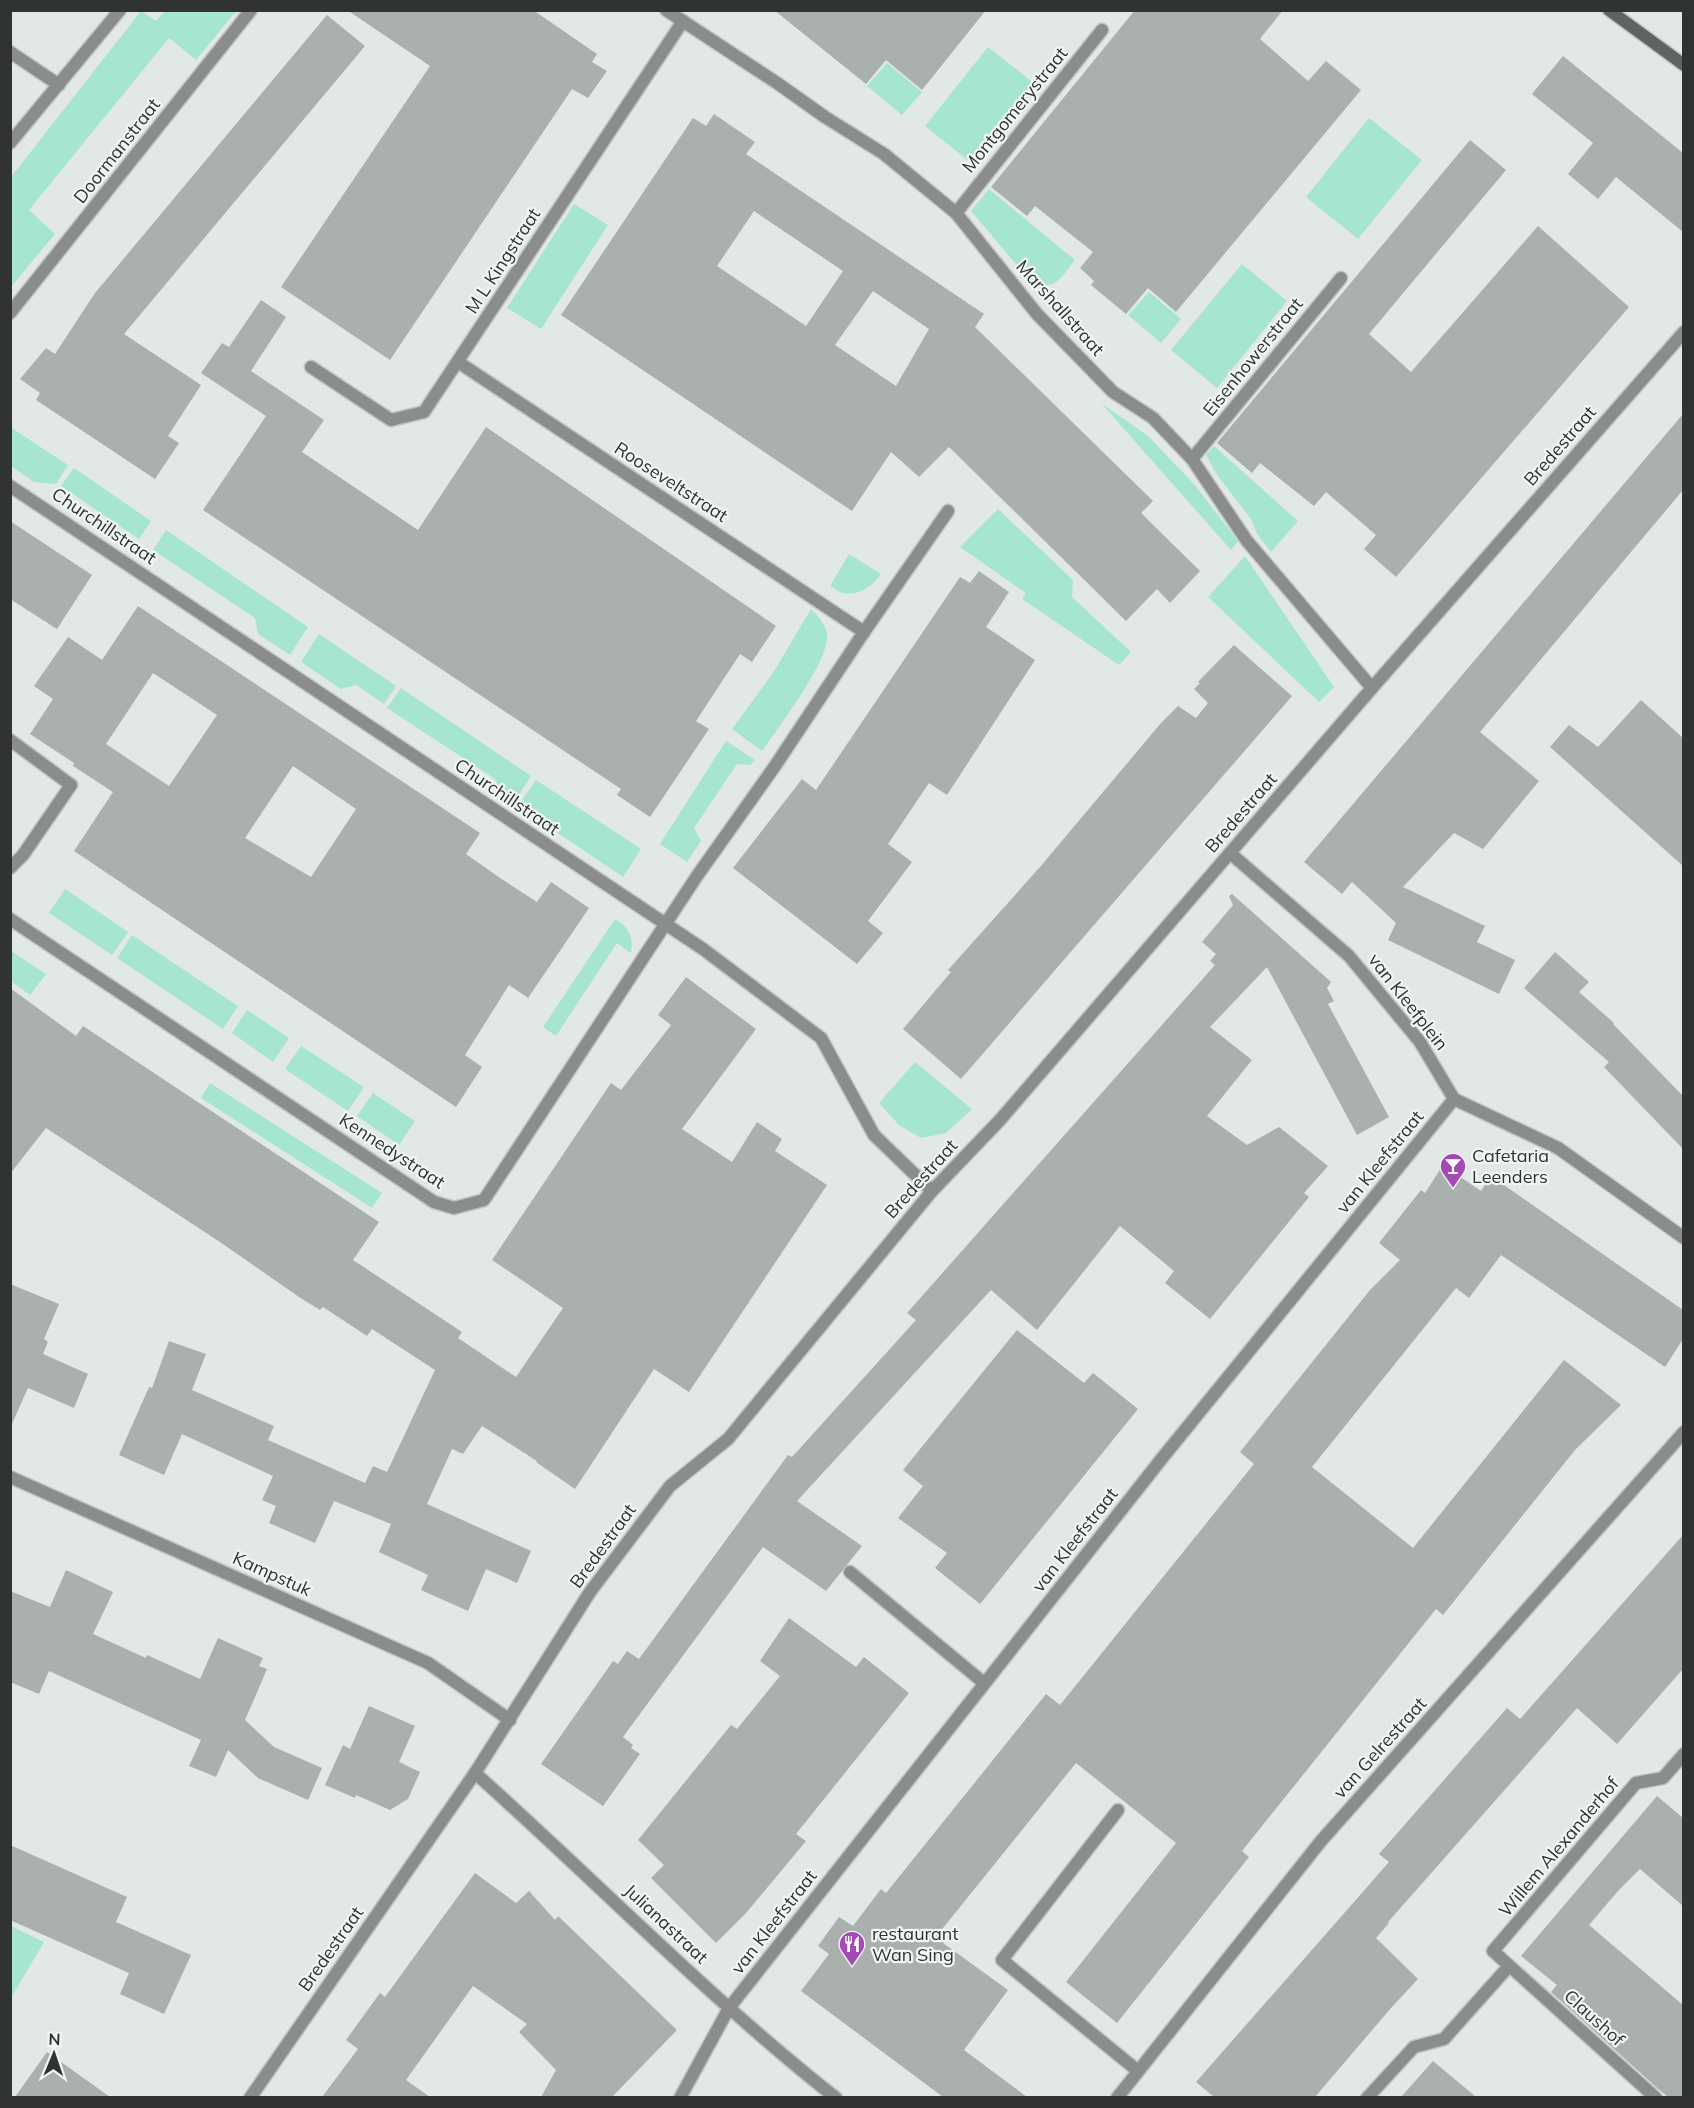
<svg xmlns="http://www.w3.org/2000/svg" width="1694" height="2108" viewBox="0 0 1694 2108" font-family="Mulish,sans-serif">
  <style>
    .green { fill: #a6e6d0 }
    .building { fill: #aab0ae; fill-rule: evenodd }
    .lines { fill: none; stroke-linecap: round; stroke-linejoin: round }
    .lane-casing { stroke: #bfc4c2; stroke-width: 15 }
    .street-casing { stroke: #bfc4c2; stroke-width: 15 }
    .secondary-casing { stroke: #bfc4c2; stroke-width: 15 }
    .lane { stroke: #8b8d8c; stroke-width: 12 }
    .street { stroke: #8b8d8c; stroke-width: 12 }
    .secondary { stroke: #606362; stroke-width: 12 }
    .labels { text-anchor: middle; stroke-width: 4.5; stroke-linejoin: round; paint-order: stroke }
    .street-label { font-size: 18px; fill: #313332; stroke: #eff6f3 }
    .poi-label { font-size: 18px; fill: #313332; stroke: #eff6f3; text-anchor: start }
  </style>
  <rect width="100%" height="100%" fill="#e2e8e6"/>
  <g class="green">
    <path d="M141,11L156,21L165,11H236L196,60L169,38L29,210L55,234L11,287V177Z"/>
    <path d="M988,47L1035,84L971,163L925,126Z"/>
    <path d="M887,63L922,92L902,115L867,86Z"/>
    <path d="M1369,118L1422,160L1358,239L1306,197Z"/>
    <path d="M989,189L1075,260C1060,278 1058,289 1033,284L971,211Z"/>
    <path d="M574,204L608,225L541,329L507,308Z"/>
    <path d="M1242,264L1287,301L1217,388L1171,350Z"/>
    <path d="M1149,292L1181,319L1161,343L1128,315Z"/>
    <path d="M1101,403L1148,436L1194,484L1238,541L1231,550Z"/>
    <path d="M10,427L68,465L56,484L34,482L11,466Z"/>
    <path d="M1214,446L1298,521L1271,552L1257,534L1251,519L1217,475L1206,455Z"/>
    <path d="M74,468L151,521L139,539L61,486Z"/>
    <path d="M998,509L1073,580L1072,597L1131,652L1119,665L1022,599L1026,593L960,547Z"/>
    <path d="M166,530L308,627L290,655L258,634L255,618L153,550Z"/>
    <path d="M849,554L881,574C873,586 859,596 843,593C839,592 833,588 830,586Z"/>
    <path d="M1245,556L1334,687L1319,702L1208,597Z"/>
    <path d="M811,609C820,618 829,628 827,641C822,670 780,725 762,751L732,729L773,673Z"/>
    <path d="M319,634L396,686L384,704L356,685L341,689L301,662Z"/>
    <path d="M401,688L531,776L513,804L502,796L495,779L387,708Z"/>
    <path d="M726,741L755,760L750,765L737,764L694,828L701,841L687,862L660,844Z"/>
    <path d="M536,780L641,849L623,877L518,806Z"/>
    <path d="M65,889L128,932L112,955L49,913Z"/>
    <path d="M615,919C629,927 634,937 631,953L617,943L556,1036L543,1027Z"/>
    <path d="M132,935L238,1006L223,1029L117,958Z"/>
    <path d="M11,951L46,974L30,995L11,981Z"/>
    <path d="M247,1010L289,1038L273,1062L232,1033Z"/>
    <path d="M301,1046L364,1087L348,1111L285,1069Z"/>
    <path d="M915,1062L972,1109L946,1133L921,1138L899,1125L879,1103Z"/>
    <path d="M210,1083L382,1193L372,1208L201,1098Z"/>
    <path d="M373,1093L415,1121L399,1145L357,1116Z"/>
    <path d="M11,1926L44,1942L11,1998Z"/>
  </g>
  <g class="building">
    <path d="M347,10H533L597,54L592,62L607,71L588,98L572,89L390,360L281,287L430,66Z"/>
    <path d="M774,10H986L922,90L886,60L866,84Z"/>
    <path d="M1135,10H1283L1260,39L1308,81L1326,61L1361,90L1176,312L1148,288L1126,314L1091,285L1094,281L1080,268L1093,252L1035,206L1027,216L991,187Z"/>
    <path d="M327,15L365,46L124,334L201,385L168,436L179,443L155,479L36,400L40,393L20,379L46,348L55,354L95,293Z"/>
    <path d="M1563,56L1683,153V232L1616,177L1598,199L1568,174L1593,143L1532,94Z"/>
    <path d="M714,114L755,142L746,154L984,314L975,327L1153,501L1141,513L1200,571L1170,603L1157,589L1126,621L949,447L919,477L891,452L852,511L561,315L693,118L706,126ZM754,211L843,271L806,326L717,266ZM873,291L929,329L896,386L835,345Z"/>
    <path d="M1470,140L1506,170L1369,334L1411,372L1538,226L1629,307L1396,577L1364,549L1376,535L1326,492L1314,506L1260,463L1252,473L1217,443Z"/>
    <path d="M261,300L286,317L251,371L324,420L302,452L418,530L486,427L776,626L752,662L740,654L696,721L709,729L650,817L617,795L621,789L203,510L266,416L201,373L222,343L229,347Z"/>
    <path d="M1683,414V490L1480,732L1539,781L1483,849L1454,833L1403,887L1485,926L1477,942L1515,960L1499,994L1388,940L1396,923L1352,882L1342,894L1304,862Z"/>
    <path d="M10,521L92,575L57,629L10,599Z"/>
    <path d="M979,571L1009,592L986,627L1035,660L947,795L929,783L888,844L912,862L868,921L883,933L857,964L733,868L802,779L816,790L960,577L970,583Z"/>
    <path d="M138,606L480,833L466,854L500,878L537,902L551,882L589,908L528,998L509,985L465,1055L482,1067L456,1107L74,851L113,792L73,766L74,763L30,734L53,699L34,686L68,637L102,660ZM153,673L217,715L169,786L106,744ZM293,766L356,809L311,877L245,838Z"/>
    <path d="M1234,645L1292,696L961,1079L903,1029L951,972L948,970L1040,867L1161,723L1178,706L1196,718L1208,703L1194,689L1200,683L1198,682Z"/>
    <path d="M1641,700L1683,738V866L1550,747L1569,725L1598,747Z"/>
    <path d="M1232,894L1331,982L1327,988L1334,1001L1328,1004L1389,1117L1357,1135L1267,967L1210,1027L1252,1060L1207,1116L1247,1145L1279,1127L1328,1166L1304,1193L1309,1197L1210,1319L1165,1283L1174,1271L1120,1226L1037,1330L991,1290L797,1501L862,1546L826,1591L763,1547L623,1737L633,1745L631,1748L640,1754L603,1806L541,1764L613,1661L618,1664L627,1651L639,1659L788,1455L792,1457L916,1320L907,1313L1215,965L1210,961L1216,954L1202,942L1233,905L1229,896Z"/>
    <path d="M1555,952L1589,982L1579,992L1614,1023L1613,1024L1683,1096V1149L1604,1067L1609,1062L1524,988Z"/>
    <path d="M686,977L756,1029L682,1129L732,1162L757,1122L782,1139L775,1151L827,1185L689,1392L654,1369L575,1489L536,1462L537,1461L482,1426L463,1454L452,1449L427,1504L531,1551L517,1583L486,1569L468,1611L421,1590L428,1575L379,1552L391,1524L334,1501L315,1543L269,1523L276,1506L262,1500L273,1476L182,1434L164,1475L119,1455L149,1387L152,1388L169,1341L206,1354L192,1390L274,1426L268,1440L365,1483L373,1466L387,1472L435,1370L372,1329L367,1336L323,1307L320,1310L299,1297L220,1242L46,1128L10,1174V988L76,1036L83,1026L379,1222L353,1260L462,1332L458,1338L516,1377L563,1308L492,1260L611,1083L621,1090L671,1025L658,1015Z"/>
    <path d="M1443,1165L1481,1191L1491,1176L1683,1310V1339L1665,1367L1501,1255L1469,1298L1456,1288L1312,1467L1413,1548L1564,1360L1621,1405L1575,1450L1443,1615L1436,1609L1242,1851L1249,1857L1117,2023L1066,1982L1176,1843L1076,1763L939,1933L947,1939L943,1943L1008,1990L964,2050L1027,2097H943L801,1991L829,1954L818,1946L839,1917L853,1926L881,1889L886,1893L1046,1694L1060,1705L1254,1464L1240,1452L1370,1290L1400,1260L1379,1243L1421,1190L1425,1193Z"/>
    <path d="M10,1284L59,1304L44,1339L48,1342L43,1354L88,1374L74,1408L28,1388L10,1428Z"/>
    <path d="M1017,1330L1084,1383L1093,1373L1138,1409L980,1604L935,1568L947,1553L898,1518L923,1486L903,1470Z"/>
    <path d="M1683,1535V1669L1617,1744L1577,1708L1388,1922L1389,1923L1376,1938L1418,1979L1391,2008L1315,2097H1214L1196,2082L1389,1862L1379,1854L1507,1708L1520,1719Z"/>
    <path d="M66,1570L113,1592L93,1634L146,1658L147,1655L200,1679L218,1638L263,1658L259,1666L267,1669L245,1720L274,1747L322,1768L308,1800L258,1778L228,1750L216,1777L189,1766L201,1740L49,1671L39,1694L10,1682V1591L50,1607Z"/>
    <path d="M789,1618L856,1667L864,1657L909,1693L796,1834L806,1841L747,1912L716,1943L651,1878L664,1865L638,1840L731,1725L737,1729L780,1676L760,1661Z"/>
    <path d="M369,1706L415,1726L399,1762L420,1772L408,1799L390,1810L356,1795L355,1798L325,1785L343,1745L350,1749Z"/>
    <path d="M1657,1796L1683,1818V1906L1640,1869L1618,1891L1589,1925L1683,2005V2097H1668L1656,2087L1551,1992L1557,1985L1521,1956Z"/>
    <path d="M10,1845L127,1897L116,1922L191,1955L164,2014L120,1994L129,1973L10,1920Z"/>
    <path d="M475,1873L516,1903L529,1891L555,1920L558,1916L677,2030L612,2097H541L556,2070L519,2032L527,2024L473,1986L406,2080L430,2097H322L358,2049L346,2040L380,1993L385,1997Z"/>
    <path d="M47,2052L110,2097H15Z"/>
    <path d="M1433,2061L1476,2097H1401Z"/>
  </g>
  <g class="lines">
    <g class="lane-casing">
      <g id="lane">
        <path d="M10,52L59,85"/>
        <path d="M10,740L71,785"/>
        <path d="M850,1572L984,1683"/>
        <path d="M1118,1810L1002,1960L1138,2071"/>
      </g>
    </g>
    <g class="street-casing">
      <g id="street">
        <path d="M666,10L777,83L825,117L884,154L956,213L1037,314L1113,392L1153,418L1192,459L1247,541L1372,688"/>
        <path d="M10,143L120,10"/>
        <path d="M956,213L1102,30"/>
        <path d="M10,313L251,10"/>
        <path d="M458,362L864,632"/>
        <path d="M311,367L391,420L424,412L683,21"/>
        <path d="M1192,459L1341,278"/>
        <path d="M10,486L703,949L821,1038L874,1135L932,1191"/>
        <path d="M1230,853L1349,956L1420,1042L1454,1099L1558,1148L1684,1238"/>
        <path d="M10,868L23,855L71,785"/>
        <path d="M10,919L434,1202L454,1208L484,1200L697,876L775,766L864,632L948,511"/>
        <path d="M10,1477L428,1663L510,1720"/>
        <path d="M475,1773C596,1881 709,1998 836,2098"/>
        <path d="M250,2098L475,1773L590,1592L670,1486L728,1439L932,1191L1000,1120L1372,688L1684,332"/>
        <path d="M680,2098L729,2008L1163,1457L1454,1099"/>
        <path d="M1117,2098L1321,1841L1684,1432"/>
        <path d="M1367,2098L1414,2047L1444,2039L1509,1966"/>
        <path d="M1656,2098L1493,1951L1636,1783L1663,1778L1684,1754"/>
      </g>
    </g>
    <g class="secondary-casing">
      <path id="secondary" d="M1609,10L1684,65"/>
    </g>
    <use href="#lane" class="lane"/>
    <use href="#street" class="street"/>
    <use href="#secondary" class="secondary"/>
  </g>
  <defs>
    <g id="bar-pin" transform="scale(1.35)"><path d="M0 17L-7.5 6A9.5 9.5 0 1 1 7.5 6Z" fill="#a44ab5" stroke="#eff6f3"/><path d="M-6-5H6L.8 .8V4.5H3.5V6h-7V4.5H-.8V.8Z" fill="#fff"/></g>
    <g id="restaurant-pin" transform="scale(1.35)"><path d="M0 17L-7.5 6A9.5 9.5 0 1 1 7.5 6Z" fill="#a44ab5" stroke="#eff6f3"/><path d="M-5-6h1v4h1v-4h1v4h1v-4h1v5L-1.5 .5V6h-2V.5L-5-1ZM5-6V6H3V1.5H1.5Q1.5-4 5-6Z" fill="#fff"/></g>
  </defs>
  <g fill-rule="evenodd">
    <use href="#bar-pin" x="1453" y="1166"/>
    <use href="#restaurant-pin" x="852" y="1944"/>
  </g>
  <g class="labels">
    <g class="street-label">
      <text transform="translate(1015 110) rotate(-51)" y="6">Montgomerystraat</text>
      <text transform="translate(117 151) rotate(-52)" y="6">Doormanstraat</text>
      <text transform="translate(503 261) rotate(-57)" y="6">M L Kingstraat</text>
      <text transform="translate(1060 308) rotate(48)" y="6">Marshallstraat</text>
      <text transform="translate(1253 357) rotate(-51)" y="6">Eisenhowerstraat</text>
      <text transform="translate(1560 446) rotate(-49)" y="6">Bredestraat</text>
      <text transform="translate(671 482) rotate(33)" y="6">Rooseveltstraat</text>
      <text transform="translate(104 526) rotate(34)" y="6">Churchillstraat</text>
      <text transform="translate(507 797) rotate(34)" y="6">Churchillstraat</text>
      <text transform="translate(1241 813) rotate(-49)" y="6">Bredestraat</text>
      <text transform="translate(1408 1002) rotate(52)" y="6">van Kleefplein</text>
      <text transform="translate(392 1151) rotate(33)" y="6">Kennedystraat</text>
      <text transform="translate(1380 1162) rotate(-51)" y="6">van Kleefstraat</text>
      <text transform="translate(921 1179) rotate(-48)" y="6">Bredestraat</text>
      <text transform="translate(1075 1540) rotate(-52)" y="6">van Kleefstraat</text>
      <text transform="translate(603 1546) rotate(-54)" y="6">Bredestraat</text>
      <text transform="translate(272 1574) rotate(24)" y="6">Kampstuk</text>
      <text transform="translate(1380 1748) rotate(-48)" y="6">van Gelrestraat</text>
      <text transform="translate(1559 1847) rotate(-50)" y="6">Willem Alexanderhof</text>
      <text transform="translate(774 1922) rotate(-52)" y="6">van Kleefstraat</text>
      <text transform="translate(666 1924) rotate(43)" y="6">Julianastraat</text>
      <text transform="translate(331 1949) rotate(-55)" y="6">Bredestraat</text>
      <text transform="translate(1594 2018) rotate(42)" y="6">Claushof</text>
    </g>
    <g class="poi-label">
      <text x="1472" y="1162">Cafetaria<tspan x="1472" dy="21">Leenders</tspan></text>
      <text x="872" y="1940">restaurant<tspan x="872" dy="21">Wan Sing</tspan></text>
    </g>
  </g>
  <rect width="1694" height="2108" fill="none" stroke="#313332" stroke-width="24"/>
  <g transform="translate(54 2054) rotate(2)" stroke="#eff6f3" stroke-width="4.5" paint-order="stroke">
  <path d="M0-4.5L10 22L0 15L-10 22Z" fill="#313332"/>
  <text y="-9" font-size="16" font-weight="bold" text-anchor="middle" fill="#313332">N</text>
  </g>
</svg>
